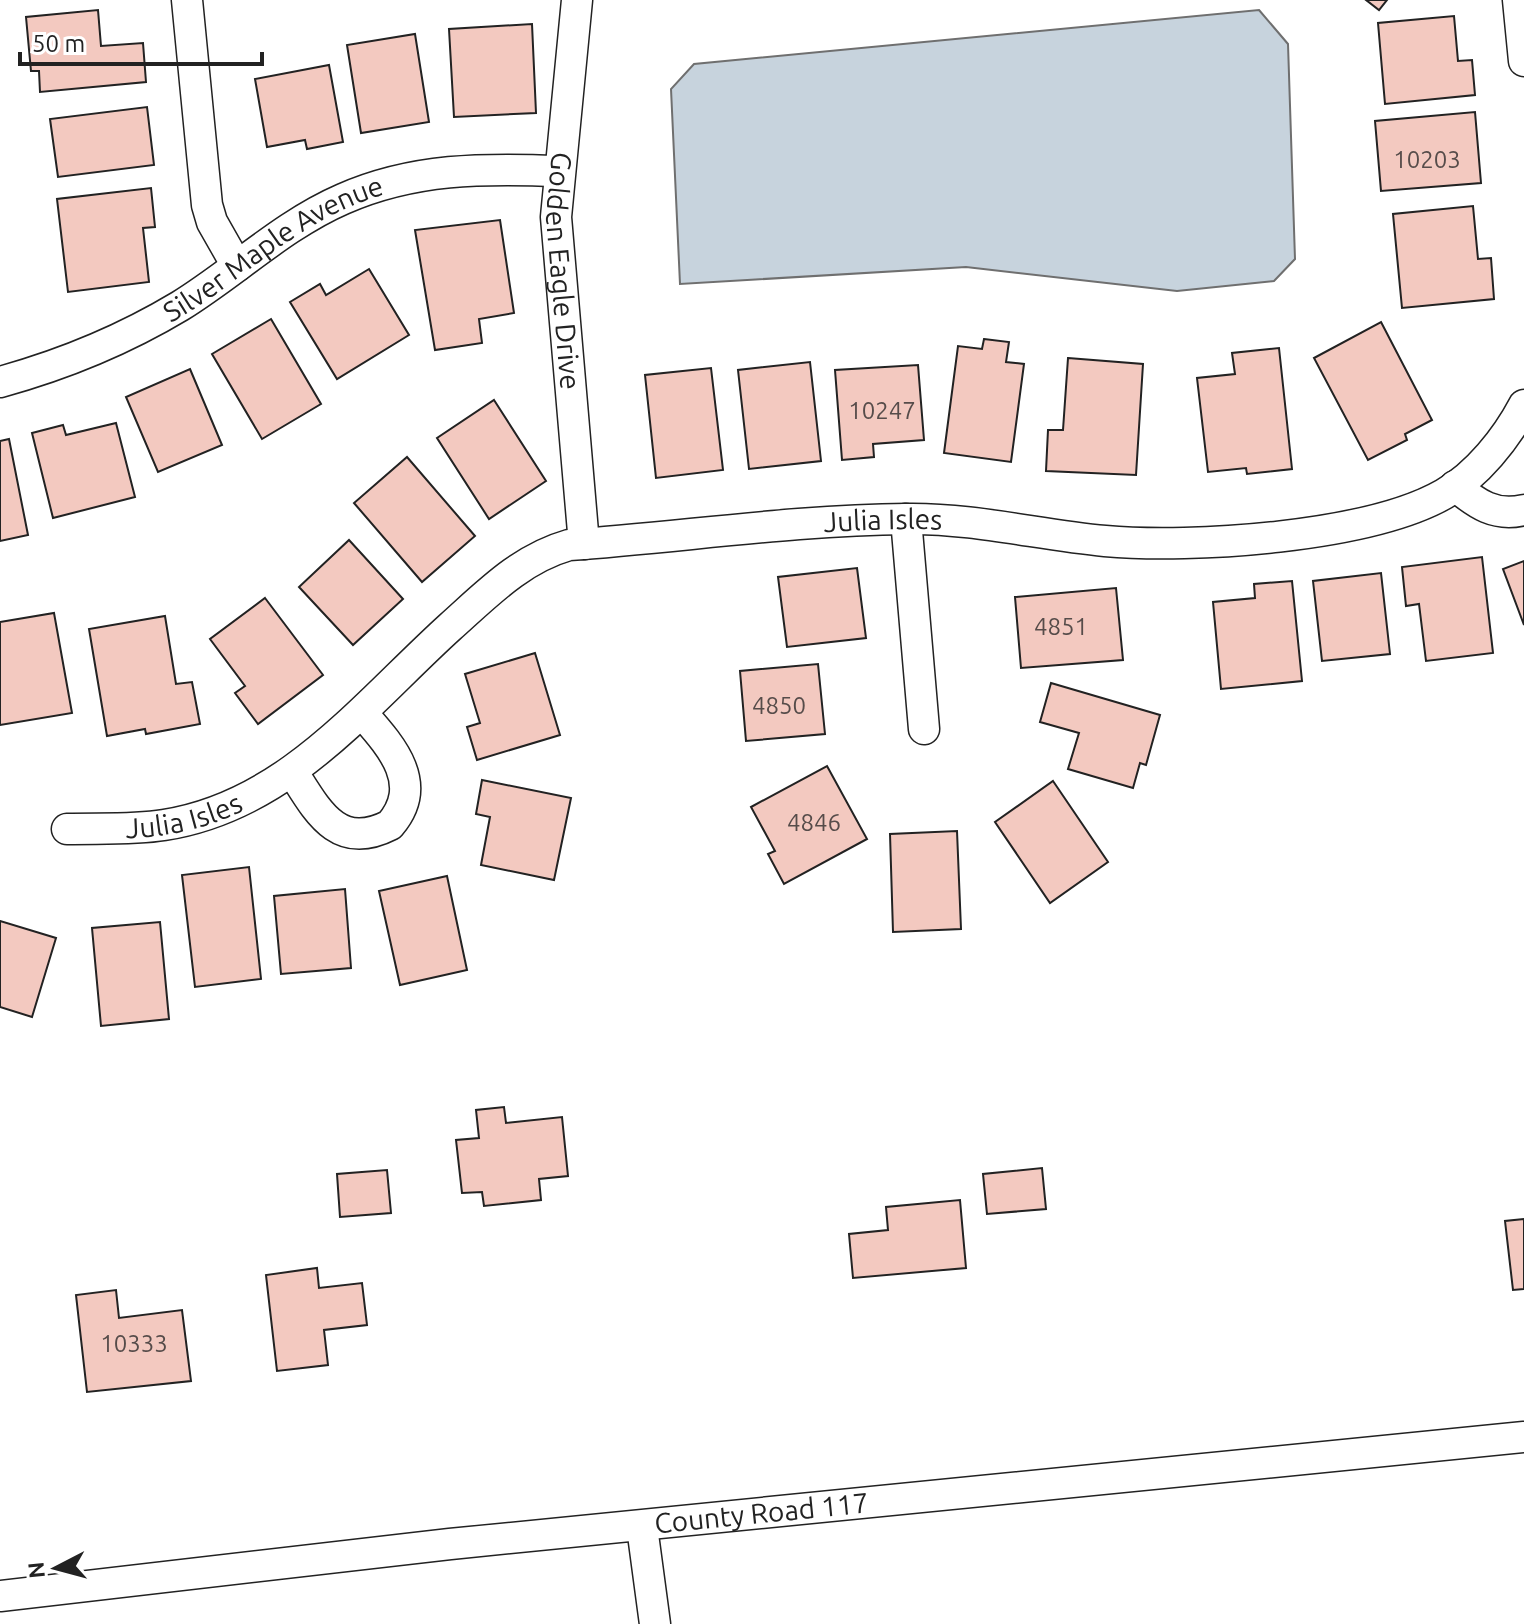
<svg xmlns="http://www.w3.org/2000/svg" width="1524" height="1624" viewBox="0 0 1524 1624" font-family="Ubuntu,sans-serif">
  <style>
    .water { fill: #c7d3dd; stroke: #6f6f6f; stroke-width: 2 }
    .building { fill: #f3c9c0; stroke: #222; stroke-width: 2 }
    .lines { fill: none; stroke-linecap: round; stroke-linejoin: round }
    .street-casing { stroke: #222; stroke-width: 33 }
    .street { stroke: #fff; stroke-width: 30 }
    .labels { text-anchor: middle; stroke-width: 6; stroke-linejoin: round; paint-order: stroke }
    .number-label { font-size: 24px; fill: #564c4a }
    .street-label { font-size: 28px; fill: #222; stroke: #fff }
  </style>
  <rect width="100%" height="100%" fill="#fff"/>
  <path class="water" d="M1259,10L1288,44L1295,259L1274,281L1177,291L966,267L680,284L671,89L694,64Z"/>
  <g class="building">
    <path d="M1366,0H1387L1379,10Z"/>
    <path d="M98,10L101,46L143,43L146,82L40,92L39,71H31L26,17Z"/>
    <path d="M1454,16L1458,61L1472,60L1475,95L1385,104L1378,23Z"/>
    <path d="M532,24L536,113L454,117L449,29Z"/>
    <path d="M415,34L429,122L361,133L347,45Z"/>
    <path d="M329,65L343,142L307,149L305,140L267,147L255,79Z"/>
    <path d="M147,107L154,165L58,177L50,119Z"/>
    <path d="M1475,112L1481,183L1381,191L1375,121Z"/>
    <path d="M151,188L155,227L143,228L149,282L68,292L57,199Z"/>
    <path d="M1473,206L1478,259L1491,258L1494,299L1402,308L1393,214Z"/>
    <path d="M500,220L514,313L479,319L482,343L435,350L415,230Z"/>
    <path d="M369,269L409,335L337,379L290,302L320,284L326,295Z"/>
    <path d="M271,319L321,404L262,439L212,354Z"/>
    <path d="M1381,322L1432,420L1405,434L1407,440L1368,460L1314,358Z"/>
    <path d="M984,339L1009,342L1006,362L1024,364L1011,462L944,453L958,346L982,349Z"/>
    <path d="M1279,348L1292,469L1247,474L1246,468L1208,472L1197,378L1235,374L1232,353Z"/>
    <path d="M1068,358L1143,364L1136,475L1046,471L1048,430H1063Z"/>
    <path d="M810,362L821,461L749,469L738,370Z"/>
    <path d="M918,365L924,440L873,444L874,457L842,460L835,370Z"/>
    <path d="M711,368L723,470L656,478L645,375Z"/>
    <path d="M190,369L222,445L158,472L126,397Z"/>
    <path d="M494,400L546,481L489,519L437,438Z"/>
    <path d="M116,423L135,497L53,518L32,433L63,425L66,435Z"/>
    <path d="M9,439L28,535L0,541V441Z"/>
    <path d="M407,457L475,536L422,582L354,503Z"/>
    <path d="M349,540L403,599L353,645L299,587Z"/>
    <path d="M1482,557L1493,653L1426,661L1419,604L1406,606L1402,567Z"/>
    <path d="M1524,561V625L1503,569Z"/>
    <path d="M857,568L866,638L787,647L778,577Z"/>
    <path d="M1381,573L1390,654L1322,661L1313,581Z"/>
    <path d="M1292,581L1302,681L1221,689L1213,602L1255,598L1254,584Z"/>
    <path d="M1116,588L1123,660L1021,668L1015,597Z"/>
    <path d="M265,598L323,675L258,724L235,693L245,686L210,639Z"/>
    <path d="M54,613L72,713L0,725V622Z"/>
    <path d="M165,616L176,684L192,682L200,724L146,734L145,729L107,736L89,629Z"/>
    <path d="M535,653L560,735L477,760L467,727L480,723L465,674Z"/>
    <path d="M818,664L825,734L746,741L740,671Z"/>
    <path d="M1051,683L1160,715L1146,765L1140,763L1133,788L1068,769L1079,733L1040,722Z"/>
    <path d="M827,766L867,839L784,884L768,854L775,851L751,807Z"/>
    <path d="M482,780L571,798L554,880L481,865L490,817L476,814Z"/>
    <path d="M1053,781L1108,862L1050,903L995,822Z"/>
    <path d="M957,831L961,929L893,932L890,834Z"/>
    <path d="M249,867L261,979L195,987L182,875Z"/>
    <path d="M447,876L467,970L400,985L379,891Z"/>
    <path d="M345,889L351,968L281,974L274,896Z"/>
    <path d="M0,921L56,938L32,1017L0,1007Z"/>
    <path d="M160,922L169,1019L101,1026L92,928Z"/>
    <path d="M504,1107L506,1123L562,1117L568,1176L539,1179L541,1200L484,1206L482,1192L462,1193L456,1140L479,1138L476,1110Z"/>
    <path d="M1042,1168L1046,1209L987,1214L983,1174Z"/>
    <path d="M387,1170L391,1213L340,1217L337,1174Z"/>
    <path d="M960,1200L966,1268L853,1278L849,1234L888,1230L886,1207Z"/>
    <path d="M1524,1219V1289L1513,1290L1505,1221Z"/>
    <path d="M317,1268L319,1288L362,1283L367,1325L324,1330L328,1365L277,1371L266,1275Z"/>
    <path d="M116,1290L119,1318L182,1310L191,1381L87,1392L76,1295Z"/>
  </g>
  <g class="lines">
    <g class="street-casing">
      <g id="street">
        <path d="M187,0L207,205L212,222L237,266"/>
        <path id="s1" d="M577,0L556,217L584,544"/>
        <path d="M1518,0L1524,61"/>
        <path id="s2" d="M0,382C62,365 125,339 180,306C235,272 283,225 343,199C413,168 484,168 559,171"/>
        <path d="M1455,486C1477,504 1495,517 1524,510"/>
        <path d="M906,519L924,729"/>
        <path d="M292,771C317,810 337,852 390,825C426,783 390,745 362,713"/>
        <path id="s3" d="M67,829C99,828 133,830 164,825C287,806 364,705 450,627C487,594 520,559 569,545C682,537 794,520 907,519C974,518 1039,535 1105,541C1192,549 1369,537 1444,494C1477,475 1506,439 1524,405"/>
        <path d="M642,1527L655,1624"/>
        <path id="s4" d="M0,1596L450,1544L1524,1437"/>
      </g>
    </g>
    <use href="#street" class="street"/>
  </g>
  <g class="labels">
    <g class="number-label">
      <text x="1427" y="168">10203</text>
      <text x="882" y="419">10247</text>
      <text x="1061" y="635">4851</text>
      <text x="779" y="714">4850</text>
      <text x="814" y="831">4846</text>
      <text x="134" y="1352">10333</text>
    </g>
    <g class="street-label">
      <text dy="10" stroke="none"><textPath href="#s2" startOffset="306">Silver Maple Avenue</textPath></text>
      <text dy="10" stroke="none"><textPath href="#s1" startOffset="272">Golden Eagle Drive</textPath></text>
      <text dy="10" stroke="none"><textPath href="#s3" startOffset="912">Julia Isles</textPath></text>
      <text dy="10" stroke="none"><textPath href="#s3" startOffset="118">Julia Isles</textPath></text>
      <text dy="10" stroke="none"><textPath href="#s4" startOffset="766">County Road 117</textPath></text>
    </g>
  </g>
  <g transform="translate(56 1568) rotate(264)" stroke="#ffffff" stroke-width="6" paint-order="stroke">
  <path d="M0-6L14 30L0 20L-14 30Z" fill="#222222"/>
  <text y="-12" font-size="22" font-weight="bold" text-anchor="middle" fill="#222222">N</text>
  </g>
  <path d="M20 52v12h242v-12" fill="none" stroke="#222222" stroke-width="4"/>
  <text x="32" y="52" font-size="24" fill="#222222" stroke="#ffffff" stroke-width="6" paint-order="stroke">50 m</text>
</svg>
